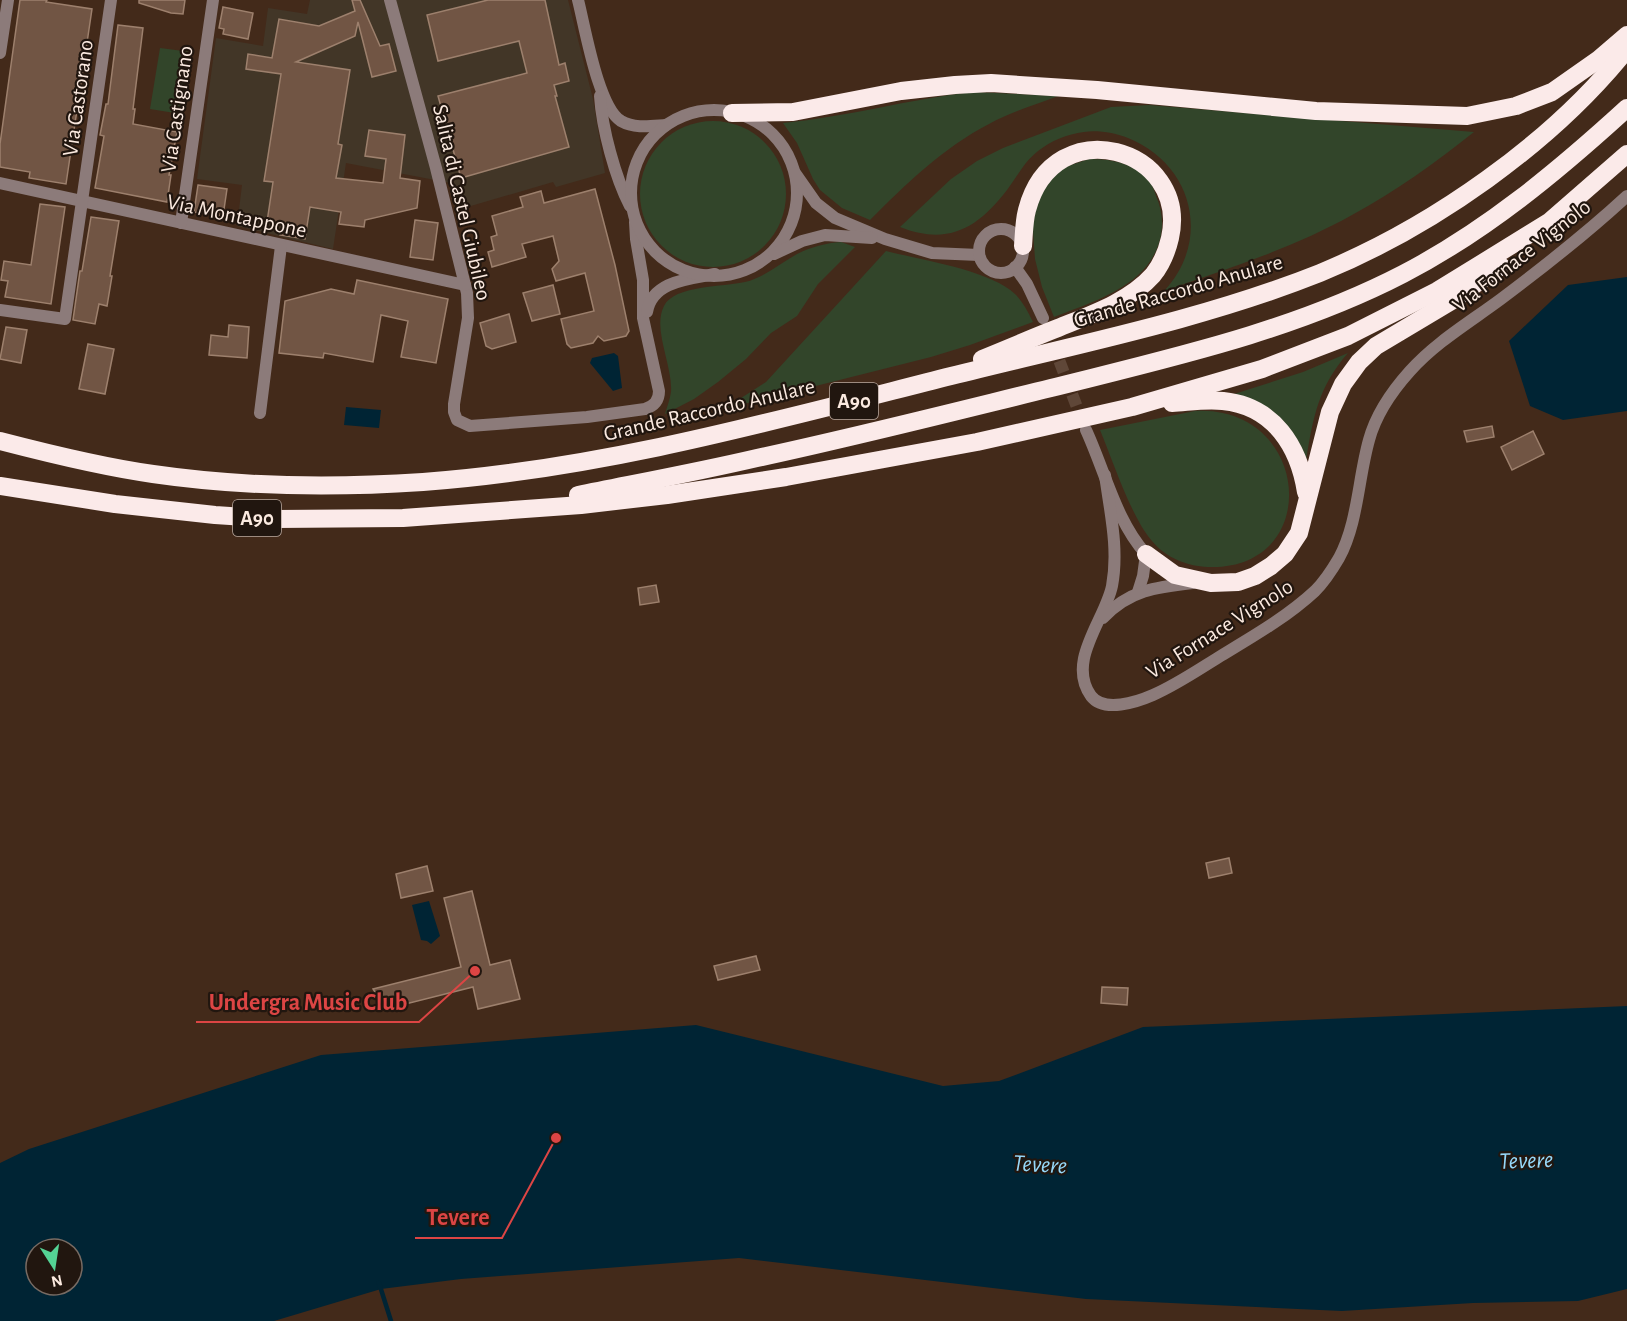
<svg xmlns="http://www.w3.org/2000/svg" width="1627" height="1321" viewBox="0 0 1627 1321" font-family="'Alegreya Sans',sans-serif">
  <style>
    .industrial { fill: #423627 }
    .green { fill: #32452a }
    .water { fill: #002434; fill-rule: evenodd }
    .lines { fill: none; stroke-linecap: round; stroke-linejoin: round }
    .stream { stroke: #002434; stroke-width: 4.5 }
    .building { fill: #715544; stroke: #9d806d; stroke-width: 1.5 }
    .tertiary-tunnel { stroke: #5f4738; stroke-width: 12; stroke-dasharray: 12 6; stroke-linecap: butt }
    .minor { stroke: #8c7b7a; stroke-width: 12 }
    .tertiary { stroke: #8c7b7a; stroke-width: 12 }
    .motorway { stroke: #fbeae9; stroke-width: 18 }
    .labels { text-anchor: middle; stroke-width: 4.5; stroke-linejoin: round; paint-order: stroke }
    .shield { fill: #21160f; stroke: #baaaa1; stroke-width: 1.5 }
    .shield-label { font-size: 21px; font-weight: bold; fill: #fbeae0 }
    .street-label { font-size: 22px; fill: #fbeae0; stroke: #21160f }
    .water-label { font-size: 24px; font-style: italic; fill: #96d8f9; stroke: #21160f }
    .leader { fill: none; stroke: #dc4544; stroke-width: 2 }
    .callout-dot { fill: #dc4544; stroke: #21160f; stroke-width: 2 }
    .callout-label { font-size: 24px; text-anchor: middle; font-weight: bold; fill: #dc4544; stroke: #21160f; stroke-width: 4.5; stroke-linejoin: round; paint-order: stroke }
  </style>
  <rect width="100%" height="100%" fill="#432a1a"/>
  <path class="industrial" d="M310,0H568L593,99L605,173L556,187L553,182L457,210L451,183L346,163L333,249L237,226L242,185L197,179L216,38L263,46L268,8L307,14Z"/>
  <g class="green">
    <path d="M160,48L191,52L181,114L150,109Z"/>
    <path d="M973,92L1058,96C1035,105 1010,112 989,124C944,147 905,185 870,220L842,208L820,190L813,179L797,143L783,123C847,117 909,99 973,92Z"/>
    <path d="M1149,105L1474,132C1436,162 1395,192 1352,215C1293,248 1227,269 1164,291C1212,240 1193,164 1128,138C1115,133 1098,130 1084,132C1067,134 1051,141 1038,151C1024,162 1017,177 1007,190C978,228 948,246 900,227L951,179L977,161L1003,148L1111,107Z"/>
    <circle cx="713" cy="194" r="73"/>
    <path d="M1089,159C1109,159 1129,162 1145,176C1151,181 1154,189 1156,196C1169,225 1160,256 1137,276C1114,296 1082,306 1054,317L1042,287L1035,259L1032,217L1044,184L1059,169Z"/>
    <path d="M841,242L855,247L818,284L797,316L771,333L746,359L718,382L694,399L665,414C667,407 670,399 671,392C673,366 652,329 664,306C674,285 724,287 745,282C765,277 779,264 797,254C811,247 826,243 841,242Z"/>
    <path d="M886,251C921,260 990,270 1015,294C1023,302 1028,312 1033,322L970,345L931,357L724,409L766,382Z"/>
    <path d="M1348,353C1318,387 1313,418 1306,461L1231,395L1303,372Z"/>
    <path d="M1195,411C1312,405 1324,571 1208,567C1187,566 1166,558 1152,541C1131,517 1113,461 1100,430Z"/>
  </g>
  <g class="water">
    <path d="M1627,277V411L1563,420L1530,406L1509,341L1568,285Z"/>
    <path d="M614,353L618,356L622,388L613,391L590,363L592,358Z"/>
    <path d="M346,407L381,410L379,428L344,425Z"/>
    <path d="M429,901L440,936L431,944L427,941L421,940L412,905Z"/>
    <path d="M1627,1006V1289L1578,1301L1473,1303L1342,1311L1086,1299L739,1258L461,1279L381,1289L274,1321H0V1163L29,1149L321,1055L696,1025L943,1086L999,1081L1143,1027ZM36,1249H72V1285H36Z"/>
  </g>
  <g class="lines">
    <path class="stream" d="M379,1283L391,1321"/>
  </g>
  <g class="building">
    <path d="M20,0H47L46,2L92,9L66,184L29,178L30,172L0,167V144Z"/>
    <path d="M139,0H185L183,14L171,13L139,3Z"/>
    <path d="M352,0H360L380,46L389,44L396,71L372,77L358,22L355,36L296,62L350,70L338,144L342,145L336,178L383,183L386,159L365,156L369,130L405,135L400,178L420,181L417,208L365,220L364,227L339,224L341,212L310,207L305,239L280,235L282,224L267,222L273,182L264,181L281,74L246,69L248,54L272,58L279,19L319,26L355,11Z"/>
    <path d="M488,0H545L559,65L565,63L569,81L554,85L557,96H555L569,147L461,178L438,96L527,73L519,41L438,61L427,15Z"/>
    <path d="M223,7L253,13L248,39L223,34L224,29L219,28Z"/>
    <path d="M118,25L143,28L133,109H135L133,124L177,132L169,175H171L167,202L95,188L104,136L100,135L106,104H108Z"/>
    <path d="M198,185L227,189L223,216L194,212Z"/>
    <path d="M595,189L615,265L629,331L626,336L604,341L598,336L593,343L571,348L567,344L561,319L594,311L585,273L556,281L552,269L559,261L553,236L522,244L526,257L492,267L488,252L494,250L491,237L497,235L492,216L523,207L520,197L541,191L544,203Z"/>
    <path d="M40,204L65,207L51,304L5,297L8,281L1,280L4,261L31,265Z"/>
    <path d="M91,217L119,221L110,276H112L107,306L99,304L95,324L73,320L80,271H82Z"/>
    <path d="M415,220L438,223L433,260L410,257Z"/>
    <path d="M357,280L448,299L436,363L401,357L408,321L381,315L373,362L324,353L323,358L279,353L285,301L331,289L354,294Z"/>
    <path d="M553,285L560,314L532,321L523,293Z"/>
    <path d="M509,314L516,342L492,349L486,346L480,323Z"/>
    <path d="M229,325L249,327L247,358L209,355L211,335L228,337Z"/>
    <path d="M6,327L27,330L21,363L0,359Z"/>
    <path d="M88,344L114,349L105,394L79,389Z"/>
    <path d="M1492,426L1494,437L1467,442L1464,431Z"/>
    <path d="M1533,431L1544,454L1512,470L1501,447Z"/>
    <path d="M656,585L659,602L640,605L638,588Z"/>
    <path d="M1229,858L1232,873L1209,878L1206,863Z"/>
    <path d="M427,866L433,891L401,898L396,874Z"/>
    <path d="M472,891L490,965L510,960L520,999L478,1009L473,987L386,1009L373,989L461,967L444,898Z"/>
    <path d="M756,956L760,970L718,980L714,966Z"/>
    <path d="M1102,987L1128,988L1127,1005L1101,1003Z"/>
  </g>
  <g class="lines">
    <path class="tertiary-tunnel" d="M1053,344L1083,423"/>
    <g class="minor">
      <path d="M390,0L436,168L467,293L468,318L454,404V412L457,420L470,426L587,417L645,409C654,406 659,401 659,391L643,318V280L636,239L635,222"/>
      <path d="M0,53L8,0"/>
      <path d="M0,183L465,285"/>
      <path d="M181,223L213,0"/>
      <path d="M0,310L65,319L111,0"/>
      <path d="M647,312C652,281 689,279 715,274"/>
      <path d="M260,413L281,246"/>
    </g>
    <g class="tertiary">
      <path d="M578,0C585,27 598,107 621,121C635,129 651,126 666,125"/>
      <path d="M600,96C602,128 615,177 630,206"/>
      <circle cx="714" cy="193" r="83"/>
      <path d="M795,173L816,203L835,218L885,239L932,253L979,255"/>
      <circle cx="1001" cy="251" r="22"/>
      <path d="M774,254L802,241L825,235L872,238"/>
      <path d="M1015,267L1027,284L1043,318"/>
      <path d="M1086,430C1105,471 1116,521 1146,554L1143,576L1138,592"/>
      <path d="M1105,475C1110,512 1119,549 1112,586C1105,620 1066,661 1091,696C1104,713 1137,702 1153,695C1176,685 1198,670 1219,657C1252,637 1287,617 1315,591C1325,581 1332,570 1339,558C1358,523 1358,479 1369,440C1376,414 1392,391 1410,371C1436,342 1470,322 1501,299C1545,266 1587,233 1627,196"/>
      <path d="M1103,618C1129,590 1157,587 1193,583"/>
    </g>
    <g class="motorway">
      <path d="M732,113L793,112L901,91L955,85L991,83L1097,90L1316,111L1467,116L1516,106L1552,92L1599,59L1627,35"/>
      <path d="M982,359C1007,349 1032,338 1058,328C1090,315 1129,302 1153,275C1161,265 1167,251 1170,238C1190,148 1054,108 1027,210C1024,221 1024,234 1023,246"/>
      <path d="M1172,403C1189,402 1206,399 1223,401C1274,406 1299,447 1306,492"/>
      <path d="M0,441C50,454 102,467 153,474C242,487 333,488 423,482C602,469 777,420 951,376C1074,345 1202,320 1320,273C1432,227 1551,144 1627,49"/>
      <path d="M0,486L115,504L215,515L276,519L403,518L581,505L667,495L786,477L977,442L1132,407L1262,369L1348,336L1437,291L1549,222L1627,154"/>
      <path d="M578,495C637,483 697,472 757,458C855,437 953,412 1051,388C1170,358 1293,331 1403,274C1486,231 1558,171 1627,108"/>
      <path d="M1146,554L1175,575L1211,583L1238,582L1255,576L1271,566L1285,554L1299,533L1330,412L1343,384L1359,362L1376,346L1453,300L1501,266"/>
    </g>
  </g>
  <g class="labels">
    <g class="shield">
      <rect x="830" y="383" width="48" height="36" rx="4.5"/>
      <rect x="233" y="500" width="48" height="36" rx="4.5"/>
    </g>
    <g class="shield-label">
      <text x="854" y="408">A90</text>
      <text x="257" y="525">A90</text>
    </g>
    <g class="street-label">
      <text transform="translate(77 98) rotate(-82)" y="8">Via Castorano</text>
      <text transform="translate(176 109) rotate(-82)" y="8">Via Castignano</text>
      <text transform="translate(463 202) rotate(77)" y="8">Salita di Castel Giubileo</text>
      <text transform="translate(237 215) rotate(12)" y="8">Via Montappone</text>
      <text transform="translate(1521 255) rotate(-38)" y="8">Via Fornace Vignolo</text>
      <text transform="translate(1178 290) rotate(-16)" y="8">Grande Raccordo Anulare</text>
      <text transform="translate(709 409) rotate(-13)" y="8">Grande Raccordo Anulare</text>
      <text transform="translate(1219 628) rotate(-32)" y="8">Via Fornace Vignolo</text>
    </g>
    <g class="water-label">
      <text transform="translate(1526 1160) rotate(-2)" y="8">Tevere</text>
      <text transform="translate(1040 1164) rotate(3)" y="8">Tevere</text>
    </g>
  </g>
  <path class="leader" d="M475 971L419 1022H196M556 1138L502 1238H415"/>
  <g class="callout-dot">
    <circle cx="475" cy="971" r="6"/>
    <circle cx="556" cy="1138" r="6"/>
  </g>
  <g class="callout-label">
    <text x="308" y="1010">Undergra Music Club</text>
    <text x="458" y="1225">Tevere</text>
  </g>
  <g transform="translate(54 1267) rotate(168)"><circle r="28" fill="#21160f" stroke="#786b63" stroke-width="1.5"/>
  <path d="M0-4.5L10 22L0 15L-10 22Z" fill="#54d395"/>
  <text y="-9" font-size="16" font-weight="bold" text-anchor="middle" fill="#fbeae0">N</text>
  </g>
</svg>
